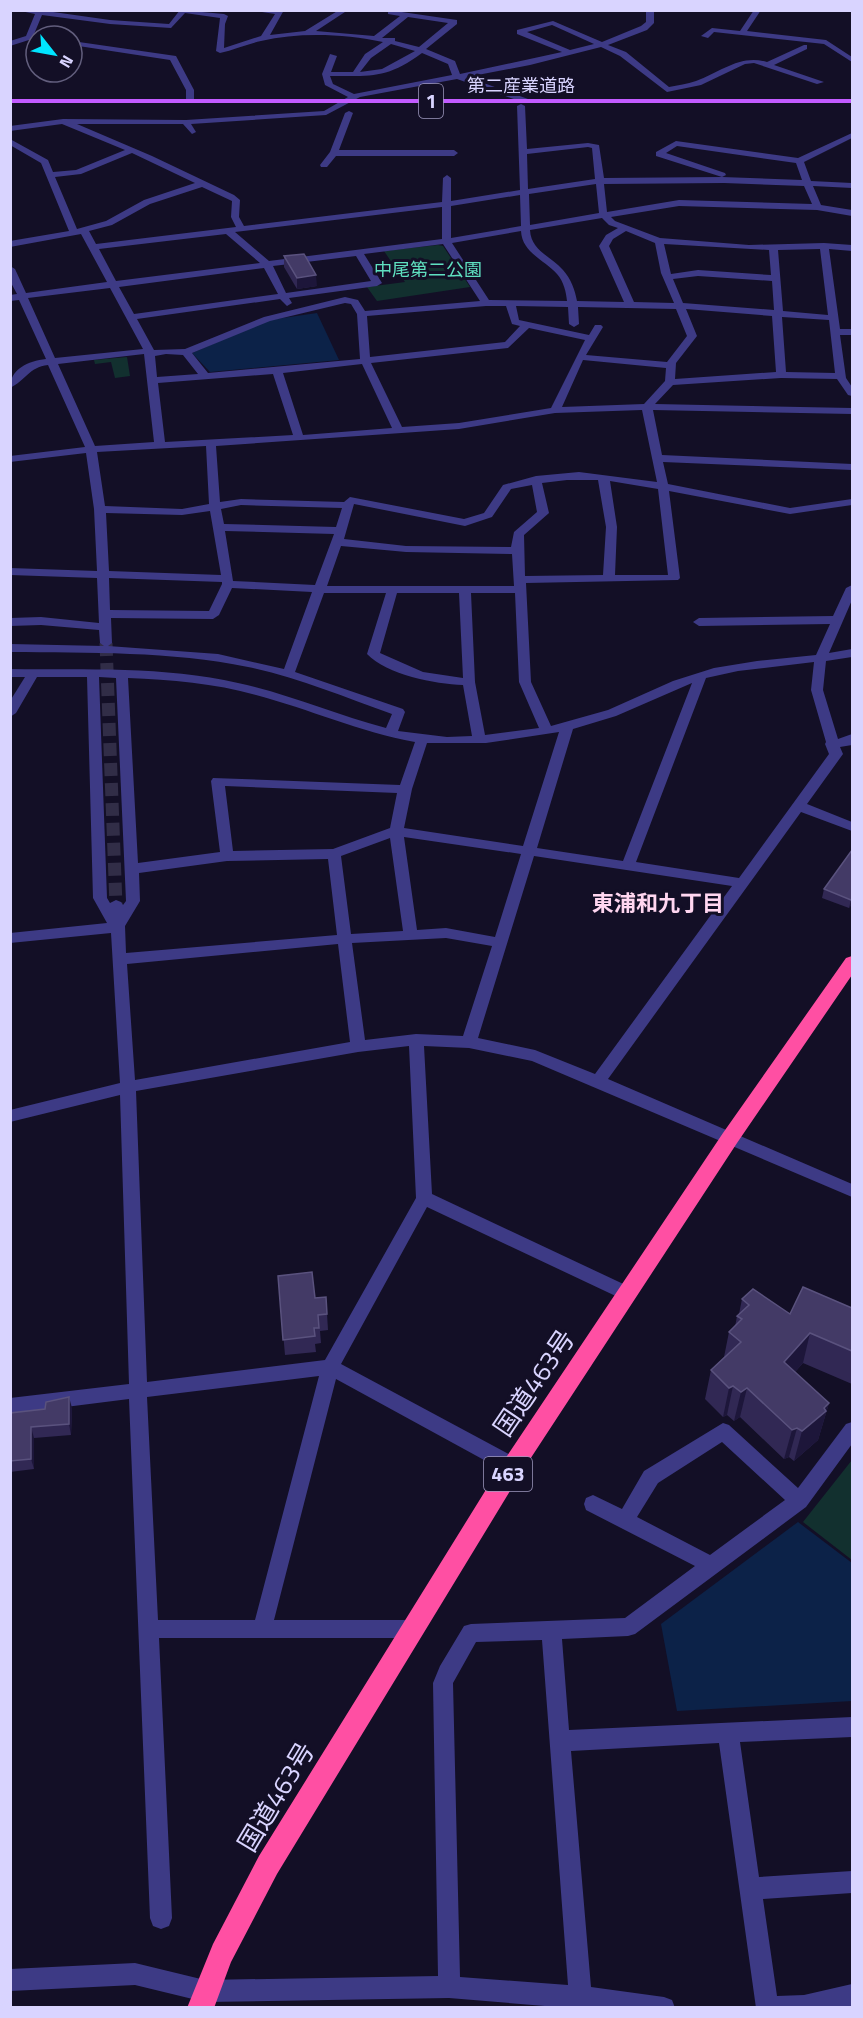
<svg xmlns="http://www.w3.org/2000/svg" width="863" height="2018" viewBox="0 0 863 2018" font-family="'Titillium Web','Noto Sans JP',sans-serif">
  <style>
    .green { fill: #12302f }
    .water { fill: #0c2248 }
    .lines { fill: none; stroke-linecap: round; stroke-linejoin: round }
    .minor-tunnel { stroke: #312d47; stroke-width: 13; stroke-dasharray: 13 7; stroke-linecap: butt }
    .minor { fill: #3d3a85; fill-rule: evenodd }
    .major { fill: #c25bff; fill-rule: evenodd }
    .highway { fill: #ff4fa3; fill-rule: evenodd }
    .wall { fill: #312854 }
    .shaded-wall { fill: #1d163a }
    .building { fill: #433a66; stroke: #5a527e; stroke-width: 1.5 }
    .labels { text-anchor: middle; stroke-width: 6; stroke-linejoin: round; paint-order: stroke }
    .far-street-label { font-size: 18px; fill: #d9d4ff; stroke: #130f26 }
    .far-park-label { font-size: 18px; fill: #5fe0c0; stroke: #130f26 }
    .shield { fill: #130f26; stroke: #9e99be; stroke-width: 1.5 }
    .shield-label { font-size: 20px; font-weight: bold; fill: #d9d4ff }
    .neighbourhood-label { font-size: 22px; font-weight: bold; fill: #ffd6f0; stroke: #130f26 }
    .near-street-label { font-size: 26px; fill: #d9d4ff; stroke: #130f26 }
  </style>
  <rect width="100%" height="100%" fill="#130f26"/>
  <g class="green">
    <path d="M438,245L443,246L470,287L377,301L367,287L405,282L384,251Z"/>
    <path d="M127,357L130,376L115,378L111,362L95,364L94,360Z"/>
    <path d="M852,1460V1560L803,1522Z"/>
  </g>
  <g class="water">
    <path d="M317,313L339,360L210,372L192,353L269,320Z"/>
    <path d="M798,1522L852,1563V1701L677,1711L661,1624Z"/>
  </g>
  <g class="lines">
    <path class="minor-tunnel" d="M106,643L116,905"/>
    <g class="minor">
      <path d="M16,10H39L110,20L169,24L180,10L224,14L228,16L225,24L224,48L261,36L275,14L249,10H284L270,35L305,31L339,10H348L316,31L374,36L400,16L388,14V10L457,20V24L426,49L455,61L460,74L562,52L517,34V30L553,21L602,42L641,26L646,22V10H654V23L647,30L608,45L626,52L669,87C678,85 687,84 696,81C721,72 740,54 767,62L804,45H807V49L774,65L824,82L817,84L754,63L745,64L701,85L667,92L620,56L601,47L530,65L467,77L528,99V103H525L457,79L360,97L326,115L191,124L196,132L192,134L183,124H77L152,156L234,195L240,200L239,217L244,226L442,202L443,178L447,175L451,178V201L520,190L517,106L521,104L525,106L527,149L588,143L599,145L604,178L722,177L656,156V152L676,141L798,158L852,133V138L804,162L811,181L852,183V188L813,186L821,205L852,210V216L817,210L679,206L611,217L615,221L660,238L749,245L824,243L852,245V251L829,249L840,329H852V335H840L846,378L852,387V396L848,395L837,379L781,378L673,385L655,404L852,408V414L653,410L662,455L852,464V470L663,462L668,484L790,508L852,499V505L790,514L669,491L680,578L678,580L526,583L531,682L551,726L608,710L673,681L714,668L757,661L816,655L830,624L699,626L693,622L699,618L833,616L846,588L852,585V600L829,653L852,649V657L826,661L823,690L838,739L852,734V745L840,747L843,754L807,804L852,822V831L801,812L608,1079L852,1184V1197L532,1061L469,1048L424,1046L432,1194L634,1289L637,1294L634,1299L628,1301L622,1299L427,1207L341,1364L520,1460L522,1466L520,1472L513,1474L506,1472L336,1379L274,1620H411L418,1622L421,1629L418,1636L411,1638H159L172,1918L169,1926L161,1929L153,1926L150,1918L129,1399L10,1414V1398L129,1384L120,1095L10,1122V1110L120,1083L111,933L10,943V933L107,923L93,898L87,677H37L16,713L10,717V701L25,677H10V669C86,670 164,666 238,683C289,694 336,715 386,728L392,714C344,697 297,677 248,667C171,651 89,653 10,652V644L104,646L100,643L99,630L41,625L10,626V618L41,617L99,623L97,578L10,575V568L97,571L94,509L86,453L10,462V456L85,447L48,365C29,367 25,381 10,388C10,369 28,361 46,359L19,300L10,301V295L17,294L10,281V266L15,269L26,293L107,282L81,234L10,247V241L69,231L41,163L10,145V139L48,160L53,172L76,170L125,150L62,124L10,131V126L63,119L186,120L324,111L348,97L325,85L322,74L330,54L337,56L331,72H353L365,54L383,42C344,34 300,32 261,41C247,44 234,50 220,53L216,51L220,18L185,13L171,28L110,24L42,15L32,39L10,46V41L26,36L35,14ZM408,17L448,23L419,47L395,41V38H382ZM552,25L594,44L570,50L527,32ZM391,44L415,51L382,69L360,72L371,58ZM422,53L448,64L452,75L354,94L333,84L330,76C371,76 387,79 422,53ZM677,146L796,163L802,180L722,177L726,175L725,173L666,153ZM588,147L592,148L595,179L528,189L527,154ZM132,153L195,183L144,200L106,221L77,229L55,177L81,174ZM724,183L804,186L812,204L679,200L607,212L604,184ZM596,184L599,213L530,225L529,194ZM202,187L232,201L231,217L236,227L96,244L89,231L112,225L150,204ZM520,195L521,226L451,238V206ZM442,207V239L269,261L235,232ZM602,218L609,225L618,228L606,235L599,246L624,302L577,301C575,290 571,279 563,270C551,256 531,251 530,230ZM521,231C522,253 545,260 557,274C564,282 566,292 567,301L489,300L452,243ZM626,231L655,243L661,273L674,303L634,302L609,246L613,239ZM226,234L260,263L116,281L99,249ZM443,244L480,301L365,311L358,300L345,297L264,317L185,349L154,350L137,319L280,299L287,306L292,303L289,298L377,286L382,283L364,254ZM664,244L769,250L771,275L698,270L671,274ZM820,249L828,315L783,311L778,250ZM356,256L371,281L286,293L273,266ZM264,268L278,294L134,314L119,287ZM698,276L772,281L774,310L683,303L673,279ZM110,288L143,349L55,358L28,298ZM345,303L351,304L357,314L360,359L208,373L192,353L270,321ZM486,306H506L512,324L520,326L505,342L370,357L367,316ZM516,306L568,307L569,324L574,327L579,324L578,307L676,309L687,336L667,362L586,355L603,327L601,325H595L589,335L519,320ZM686,309L772,316L776,372L675,379L676,363L697,336ZM782,317L829,320L835,373L786,372ZM529,328L585,340L551,408L459,423L402,427L371,363L508,348ZM144,354L154,442L95,446L58,364ZM166,354L183,355L198,374L157,377L155,356ZM583,360L666,368L665,381L644,404L562,407ZM362,364L392,428L303,435L283,373ZM273,374L293,435L165,442L158,383ZM642,410L657,482L579,472L536,476L503,485L484,513L464,519L350,497L344,502L241,499L220,502L216,446L459,429L555,413ZM206,446L209,504L182,509L105,506L97,452ZM567,480H598L606,527L603,575L525,576L524,535L549,513L542,483ZM610,481L658,489L668,575H615L617,527ZM532,485L537,512L514,532L511,547L406,546L344,539L354,504L465,526L492,517L511,489ZM241,505L342,508L336,527L224,524L221,509ZM210,511L221,575L109,571L106,513L182,515ZM225,531L334,534L315,585L233,581ZM341,546L406,552L512,554L514,586H327ZM109,578L222,582V584L209,611L110,610ZM232,588L312,592L284,669L218,654L108,646L112,643L111,618L213,619L219,615ZM324,593H386L367,654C387,675 435,684 463,685L472,736L447,737L398,731L405,712L403,709L295,672ZM397,593H459L463,678L423,672L380,653ZM471,593H515L519,682L539,728L485,735L475,682ZM814,662L811,690L826,742L825,744L829,754L739,878L636,862L706,678L738,671ZM99,677L116,678L126,901L123,905L121,902L116,900L110,903L107,898ZM128,678C171,680 214,683 256,695C309,709 360,732 415,742L400,785L213,778L211,781L220,852L138,863ZM692,683L623,861L537,848L573,729L616,716ZM559,732L523,846L404,828L412,789L427,743H486ZM225,786L397,793L390,828L333,849L233,851ZM404,837L521,854L495,937L446,928L417,930ZM390,838L403,931L351,934L341,856ZM534,856L732,886L595,1074L535,1050L478,1038ZM328,859L337,935L126,953L125,926L140,901L139,873L227,861ZM446,938L492,946L463,1036L416,1034L365,1040L352,943ZM338,944L350,1042L135,1080L127,964ZM409,1046L416,1198L325,1360L147,1382L136,1091L358,1052ZM319,1376L255,1620H158L147,1397Z"/>
      <path d="M754,10H761L747,31L826,40L852,57V62L824,44L714,32L708,38L701,36L712,28L740,31Z"/>
      <path d="M72,41L176,56L194,90V101L190,103L186,101V90L170,60L72,45Z"/>
      <path d="M349,111L353,113L339,150H454L458,153L454,156H336L327,167H321L320,165L330,152L345,113Z"/>
      <path d="M852,1422V1444L806,1507L635,1634L628,1636L562,1639L569,1730L852,1717V1737L740,1742L759,1877L852,1871V1893L763,1899L777,1996L804,1995L852,1984V2006L756,2008L719,1743L571,1751L591,1987L664,1997L672,2000L675,2008H569L449,1998L205,2002L135,1985L10,1991V1969L135,1963L205,1980L438,1976L433,1683L440,1666L464,1626L471,1624L625,1618L695,1566L586,1510L584,1504L586,1498L593,1495L622,1509L644,1471L723,1423L729,1425L798,1488L846,1424ZM722,1442L785,1500L710,1555L637,1517L658,1483ZM542,1640L568,1985L460,1977L453,1683L476,1642Z"/>
    </g>
    <rect class="major" x="10" y="99" width="842" height="4"/>
    <path class="highway" d="M852,956V975L737,1143L521,1473L277,1874L231,1962L214,2008H187L213,1944L259,1856L505,1459L723,1133L846,958Z"/>
  </g>
  <g class="wall">
    <path d="M284,256L317,286L297,289L284,267Z"/>
    <path d="M852,850V904L849,908L822,898L824,889Z"/>
    <path d="M278,1276L315,1298L326,1297L328,1330L320,1331L321,1343L315,1344L316,1352L285,1355Z"/>
    <path d="M742,1299L790,1314L852,1308V1384L803,1363L795,1372L829,1403L818,1440L794,1461L789,1457L784,1459L740,1417L734,1421L727,1415L723,1417L705,1399L711,1370L724,1357L729,1332L735,1327L737,1316L739,1314Z"/>
    <path d="M72,1408L71,1435L34,1438V1469L10,1472V1413L45,1409Z"/>
  </g>
  <g class="shaded-wall">
    <path d="M316,275L317,286L297,289V278Z"/>
    <path d="M852,898V904L849,908L851,900Z"/>
    <path d="M810,1333L803,1363L777,1392L784,1362Z"/>
    <path d="M733,1386L727,1415L723,1417L729,1388Z"/>
    <path d="M747,1388L740,1417L734,1421L741,1392Z"/>
    <path d="M69,1397L72,1408L71,1435L69,1424Z"/>
    <path d="M829,1403L818,1440L794,1461L802,1431Z"/>
    <path d="M31,1427L34,1438V1469L31,1459Z"/>
    <path d="M797,1428L789,1457L784,1459L792,1430Z"/>
  </g>
  <g class="building">
    <path d="M304,254L316,275L297,278L284,256Z"/>
    <path d="M852,850V898L851,900L824,889Z"/>
    <path d="M312,1272L315,1298L326,1297L327,1314L318,1315L319,1328H314L315,1336L283,1340L278,1276Z"/>
    <path d="M803,1287L852,1308V1351L810,1333L784,1362L829,1403L824,1408L826,1411L802,1431L797,1428L792,1430L747,1388L741,1392L733,1386L729,1388L711,1370L741,1342L729,1332L742,1319L737,1316L749,1305L742,1299L753,1289L790,1314Z"/>
    <path d="M69,1397V1424L31,1427V1459L10,1461V1413L45,1409L46,1402Z"/>
  </g>
  <g class="labels">
    <g class="far-street-label">
      <text x="521" y="92">第二産業道路</text>
    </g>
    <g class="far-park-label">
      <text x="428" y="276">中尾第二公園</text>
    </g>
    <g class="shield">
      <rect x="419" y="84" width="24" height="34" rx="4.5"/>
      <rect x="484" y="1457" width="48" height="34" rx="4.5"/>
    </g>
    <g class="shield-label">
      <text x="431" y="108">1</text>
      <text x="508" y="1481">463</text>
    </g>
    <g class="neighbourhood-label">
      <text x="658" y="911">東浦和九丁目</text>
    </g>
    <g class="near-street-label">
      <text transform="translate(534 1383) rotate(-56)" y="9">国道463号</text>
      <text transform="translate(276 1797) rotate(-59)" y="9">国道463号</text>
    </g>
  </g>
  <rect width="863" height="2018" fill="none" stroke="#d9d4ff" stroke-width="24"/>
  <g transform="translate(54 54) rotate(121)"><circle r="28" fill="#130f26" stroke="#625e7d" stroke-width="1.5"/>
  <path d="M0-4.5L10 22L0 15L-10 22Z" fill="#00e5ff"/>
  <text y="-9" font-size="16" font-weight="bold" text-anchor="middle" fill="#d9d4ff">N</text>
  </g>
</svg>
